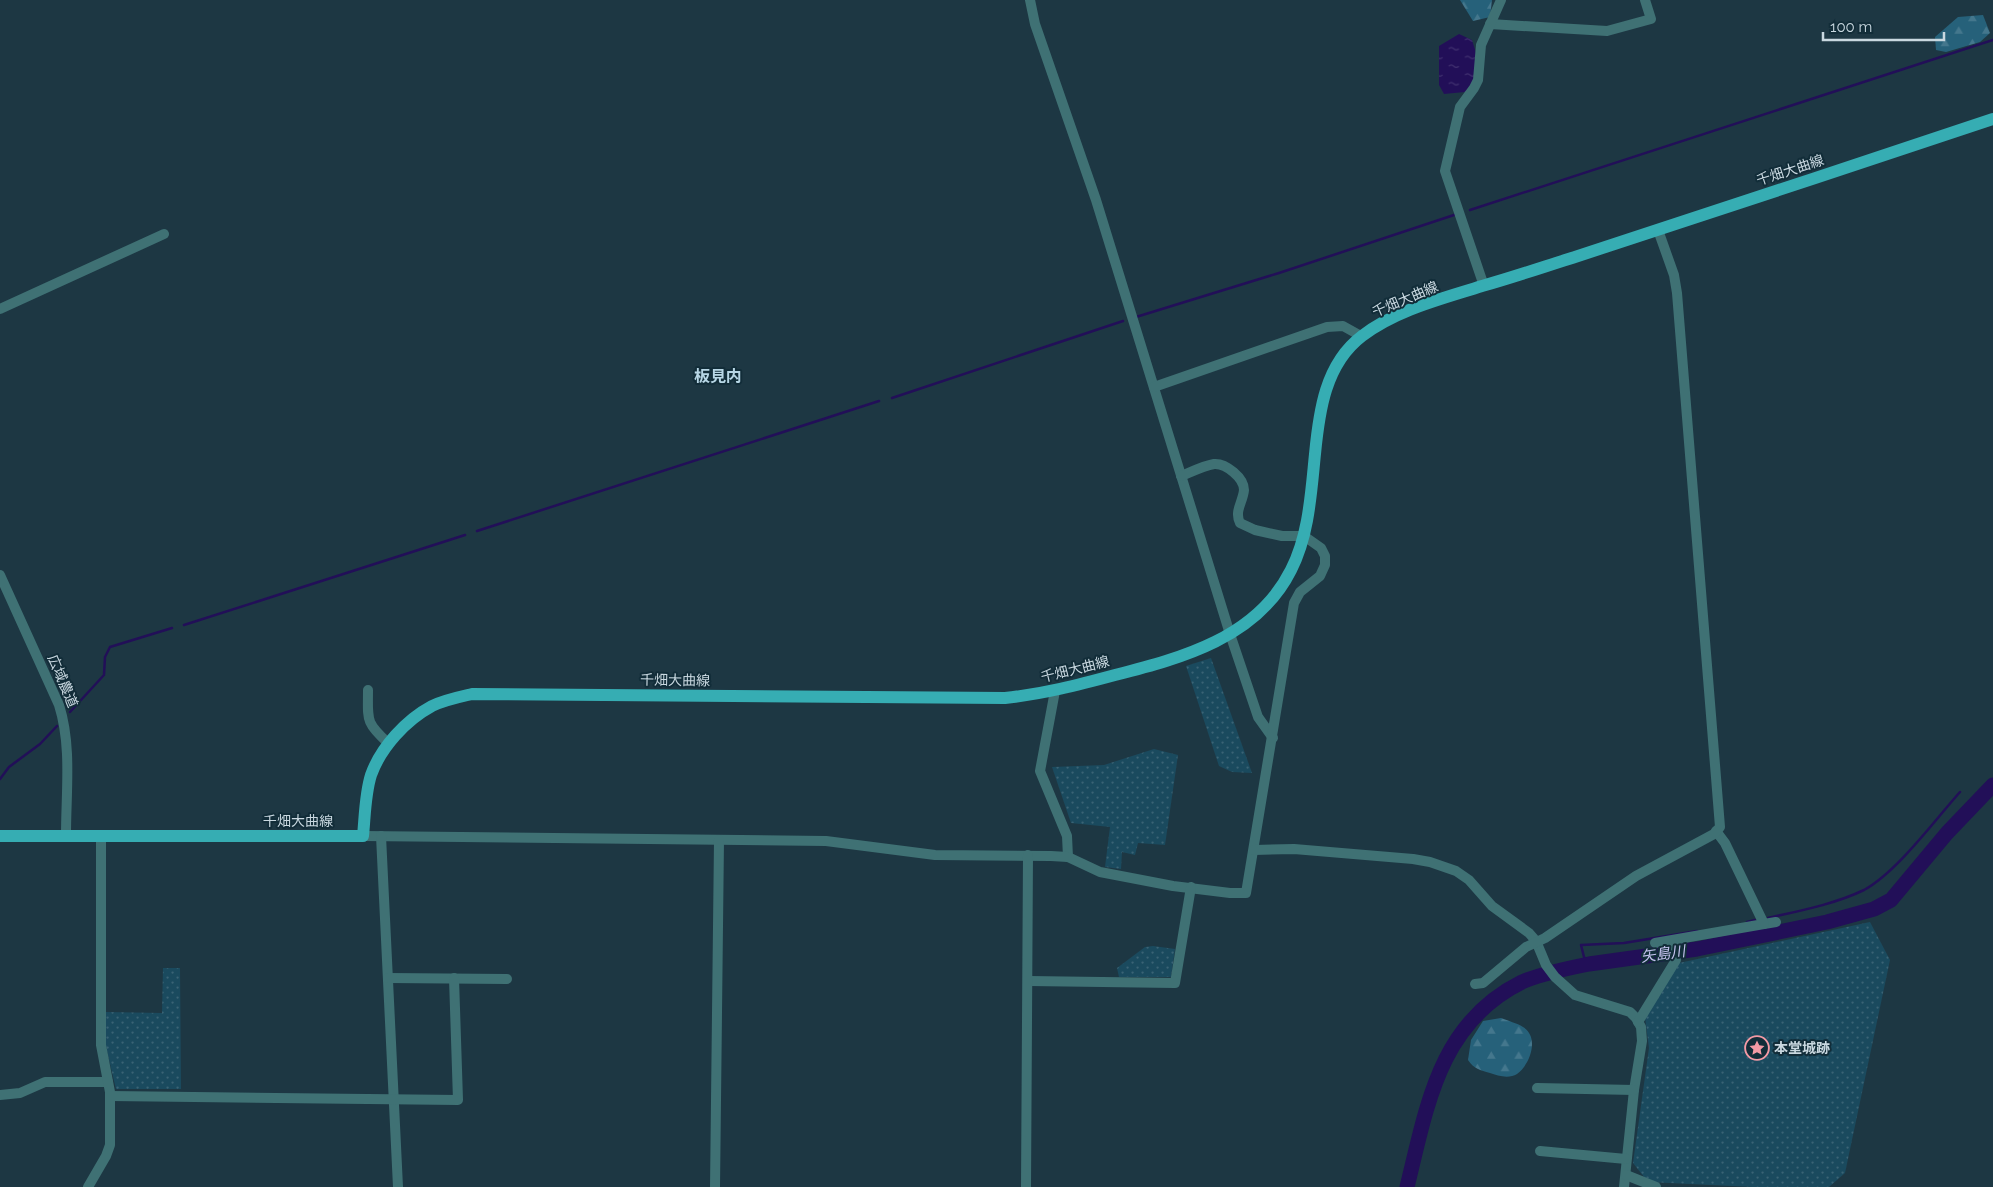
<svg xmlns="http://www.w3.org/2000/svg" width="1993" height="1187" viewBox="0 0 1993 1187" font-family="Raleway,'Noto Sans JP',sans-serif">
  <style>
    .grass { fill: url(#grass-dots) }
    .forest { fill: url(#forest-firs) }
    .water { fill: url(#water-ripples) }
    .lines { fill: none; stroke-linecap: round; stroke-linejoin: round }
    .stream { stroke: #220f58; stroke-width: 2.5 }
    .river { stroke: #220f58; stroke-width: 15 }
    .minor { stroke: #3f7174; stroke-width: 10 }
    .major { stroke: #36adb3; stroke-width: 12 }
    .labels { text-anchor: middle; stroke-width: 4; stroke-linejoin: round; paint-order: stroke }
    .street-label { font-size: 14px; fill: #c9d8e0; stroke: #122d39 }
    .poi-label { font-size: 14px; font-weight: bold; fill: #c9d8e0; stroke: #122d39; text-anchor: start }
    .water-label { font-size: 15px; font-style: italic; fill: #c3c2ed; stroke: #122d39 }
    .quarter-label { font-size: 16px; font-weight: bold; fill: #b7d6e5; stroke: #122d39 }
  </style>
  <defs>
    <pattern id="grass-dots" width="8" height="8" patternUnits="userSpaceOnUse" patternTransform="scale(1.25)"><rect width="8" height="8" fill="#1a4a5e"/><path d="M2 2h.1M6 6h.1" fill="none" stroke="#3a6375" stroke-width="1.8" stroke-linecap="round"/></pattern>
    <pattern id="forest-firs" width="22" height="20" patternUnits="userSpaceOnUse" patternTransform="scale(1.25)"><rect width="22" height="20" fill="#26617a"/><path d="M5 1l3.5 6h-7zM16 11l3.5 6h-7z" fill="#44778d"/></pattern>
    <pattern id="water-ripples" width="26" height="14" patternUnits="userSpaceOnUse" patternTransform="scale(1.25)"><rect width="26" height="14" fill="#220f58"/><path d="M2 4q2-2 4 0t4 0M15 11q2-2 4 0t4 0" fill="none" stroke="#413170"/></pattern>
  </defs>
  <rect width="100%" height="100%" fill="#1d3743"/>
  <g class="grass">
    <path d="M1211,658L1252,773L1232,772L1219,766L1186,666Z"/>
    <path d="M1154,749L1178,755L1165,845L1138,843L1135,855L1122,852L1121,869L1105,867L1110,827L1071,823L1052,767L1104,765Z"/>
    <path d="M1870,922L1890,960L1845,1173L1829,1187H1753L1648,1182L1633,1163L1649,1048L1645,1017L1679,963Z"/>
    <path d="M1153,946L1175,949L1171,977H1119L1117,968L1145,947Z"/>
    <path d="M163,968H180L181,1089H116L106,1047L105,1012L162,1013Z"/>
  </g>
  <g class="forest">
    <path d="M1460,0H1492L1490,17L1473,21Z"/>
    <path d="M1983,15L1990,33L1980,42L1946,52L1936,50L1935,37L1958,17Z"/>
    <path d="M1501,1018C1508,1021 1517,1023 1523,1027C1540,1037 1530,1065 1517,1074C1509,1079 1498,1076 1490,1073C1480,1070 1474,1069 1468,1060L1471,1040L1483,1021Z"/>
  </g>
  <path class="water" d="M1459,34L1472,40L1477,56L1473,86L1465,92L1444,94L1439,85V46Z"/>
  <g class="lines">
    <g class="stream">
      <path d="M1470,210L1993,40"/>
      <path d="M1136,317L1279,273L1457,214"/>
      <path d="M892,398L1123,321"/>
      <path d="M477,531L879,401"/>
      <path d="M184,625L465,535"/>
      <path d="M70,712L104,675L105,657L110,647L172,628"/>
      <path d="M0,779L9,767L40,744L57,726"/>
      <path d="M1768,918C1799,911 1835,904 1864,890C1897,872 1934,821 1960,792"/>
      <path d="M1747,922L1755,920"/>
      <path d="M1589,964L1584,957L1581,945L1624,943L1697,931"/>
    </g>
    <path class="river" d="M1407,1187C1427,1106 1439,1023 1522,982C1540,974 1569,968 1589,964L1697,949L1827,922L1874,909L1891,900L1947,833L1993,785"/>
    <g class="minor">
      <path d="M1030,0L1035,24L1096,200L1230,634L1258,717L1273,738"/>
      <path d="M1490,24L1607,31L1651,19L1645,0"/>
      <path d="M1484,286L1445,171L1460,107L1474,88L1478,80L1481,45L1501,0"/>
      <path d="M0,309L164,234"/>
      <path d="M1154,387L1327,327L1343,326L1361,336"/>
      <path d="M0,575L59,705C72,746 66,792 66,835"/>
      <path d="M368,690C368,720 365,722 388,743"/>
      <path d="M1055,691L1040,771L1067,836L1068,857"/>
      <path d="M363,836L826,841L935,855L1051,856L1068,857L1100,872L1173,886L1230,893H1246L1294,603L1300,592L1320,576L1325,565V556L1321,548L1304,536H1282L1255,530L1240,523C1234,511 1243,502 1244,490C1244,478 1226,463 1214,464C1203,466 1191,472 1181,476"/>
      <path d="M381,836L398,1187"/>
      <path d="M1254,850L1294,849L1413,859L1430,862L1456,871L1469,880L1492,906L1529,933L1536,941L1546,965L1555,977L1575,995L1630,1012L1636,1018L1641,1027L1642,1041L1634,1090L1624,1187"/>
      <path d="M1764,924L1776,922"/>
      <path d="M1655,943L1764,924L1725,843L1716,831"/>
      <path d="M388,978L507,979"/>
      <path d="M1029,981L1175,983L1191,887"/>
      <path d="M1475,984L1483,983L1526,947L1545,938L1636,876L1714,834L1720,827L1677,293L1674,275L1658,230"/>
      <path d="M1638,1022L1676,960L1674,940"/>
      <path d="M1537,1088L1634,1090"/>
      <path d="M0,1095L20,1093L45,1082H108"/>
      <path d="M110,1096L458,1100L454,978"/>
      <path d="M1540,1151L1626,1159"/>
      <path d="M1626,1175L1656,1187"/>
      <path d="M88,1187L106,1156L110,1145V1092L101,1045V836"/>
      <path d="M715,1187L719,840"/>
      <path d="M1026,1187L1028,855"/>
    </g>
    <path class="major" d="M0,836H363C365,816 365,794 371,775C381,747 406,720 432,706C444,700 459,697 472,694L1005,698C1043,694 1078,685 1115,675C1182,658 1257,638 1291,570C1309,535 1311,493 1315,454C1319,412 1325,364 1362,336C1396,310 1441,299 1482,286C1514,277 1546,266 1578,256C1716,211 1855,165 1993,119"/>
  </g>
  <defs>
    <g id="sight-ring" transform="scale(1.25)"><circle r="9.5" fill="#122d39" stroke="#f49aa5" stroke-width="1.5"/><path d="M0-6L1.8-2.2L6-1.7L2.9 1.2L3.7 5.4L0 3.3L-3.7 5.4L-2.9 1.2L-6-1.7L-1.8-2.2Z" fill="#f49aa5"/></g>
  </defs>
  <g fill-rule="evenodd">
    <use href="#sight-ring" x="1757" y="1048"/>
  </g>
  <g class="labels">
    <g class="street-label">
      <text transform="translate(1790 170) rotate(-18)" y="5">千畑大曲線</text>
      <text transform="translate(1405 299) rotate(-23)" y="5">千畑大曲線</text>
      <text transform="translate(1075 669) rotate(-14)" y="5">千畑大曲線</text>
      <text transform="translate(675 680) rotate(1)" y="5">千畑大曲線</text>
      <text transform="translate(63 681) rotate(67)" y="5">広域農道</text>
      <text x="298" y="826">千畑大曲線</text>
    </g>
    <g class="poi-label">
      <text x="1774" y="1053">本堂城跡</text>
    </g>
    <g class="water-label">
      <text transform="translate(1663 954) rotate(-8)" y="5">矢島川</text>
    </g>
    <g class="quarter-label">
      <text x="718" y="382">板見内</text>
    </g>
  </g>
  <path d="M1823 32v8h121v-8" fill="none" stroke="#c9d8e0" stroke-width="2.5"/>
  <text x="1830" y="32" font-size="15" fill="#c9d8e0" stroke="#122d39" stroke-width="4" paint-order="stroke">100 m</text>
</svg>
